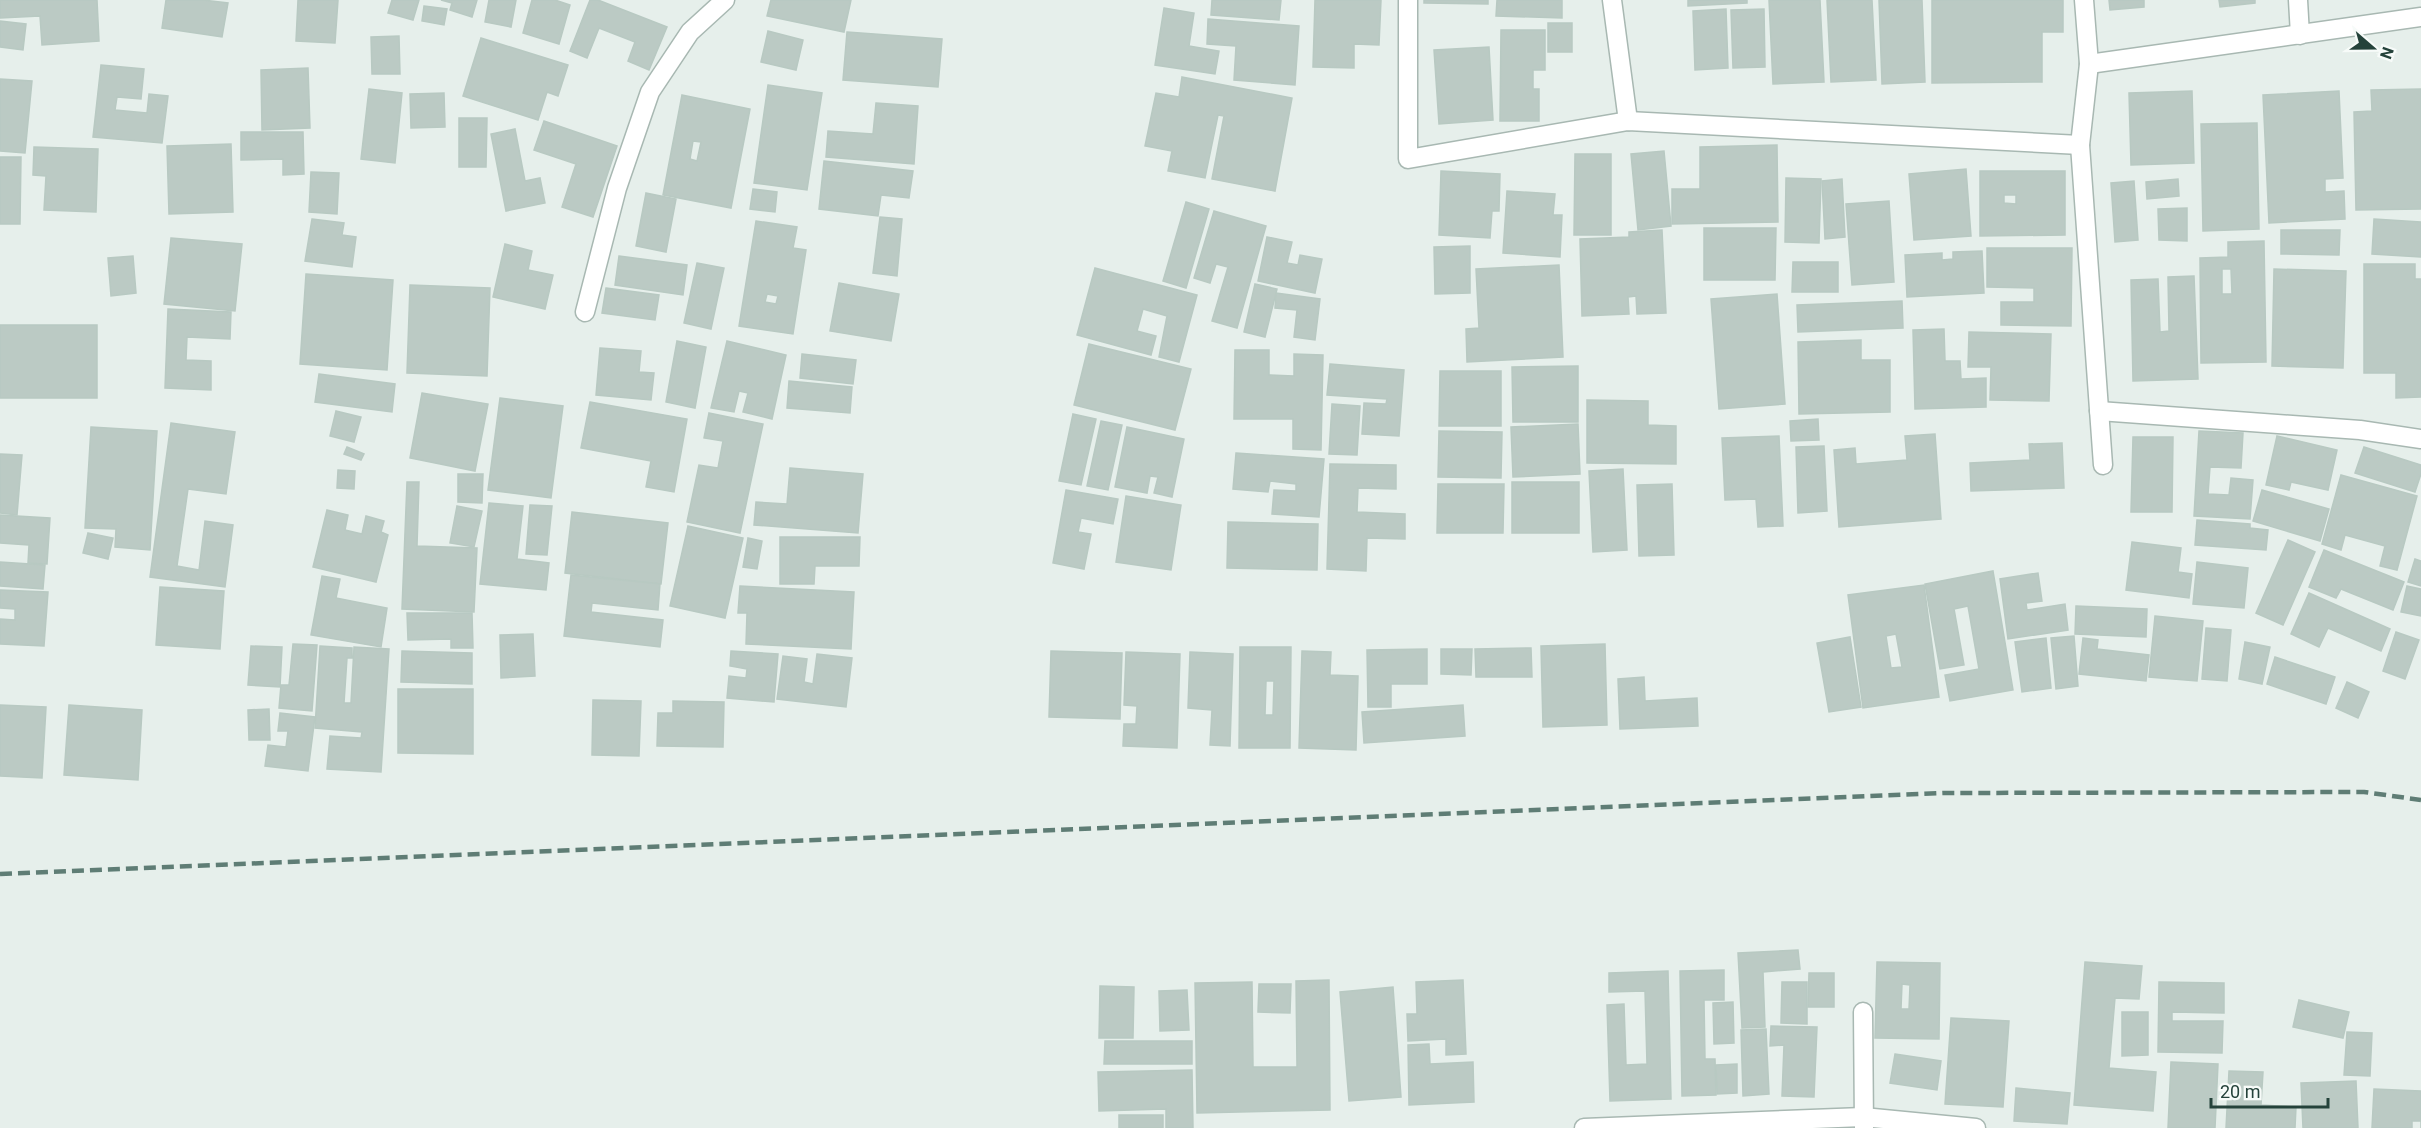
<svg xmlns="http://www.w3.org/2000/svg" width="2421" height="1128" viewBox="0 0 2421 1128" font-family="Roboto,sans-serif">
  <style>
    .building { fill: #bbcac4; stroke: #b8c9c2; stroke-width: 1.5; fill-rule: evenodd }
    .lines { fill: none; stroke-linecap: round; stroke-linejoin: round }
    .street-casing { stroke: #a8b8b2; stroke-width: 21 }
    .street { stroke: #fff; stroke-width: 18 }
    .rail { stroke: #5f7d75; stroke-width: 4.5; stroke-dasharray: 12 6; stroke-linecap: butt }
  </style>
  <rect width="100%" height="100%" fill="#e6efeb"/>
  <g class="building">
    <path d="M0,0H97L99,41L42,45L40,16L0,18Z"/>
    <path d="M166,0H203L228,3L222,37L162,28Z"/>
    <path d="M298,0H338L335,43L296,41Z"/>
    <path d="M392,0H419L413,20L388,13Z"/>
    <path d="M441,0H477L472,17L450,10L452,3Z"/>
    <path d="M489,0H516L511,27L485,22Z"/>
    <path d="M532,0H555L570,5L559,44L523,33Z"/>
    <path d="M590,0H598L667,27L649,70L628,61L635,42L599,28L587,58L570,51Z"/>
    <path d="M771,0H851L844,32L767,16Z"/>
    <path d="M1212,0H1281L1279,20L1211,15Z"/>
    <path d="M1315,0H1381L1379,45L1354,44V68L1313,67Z"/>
    <path d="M1424,0H1488V4L1424,3Z"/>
    <path d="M1497,0H1562V18L1496,16Z"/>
    <path d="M1688,0H1747V3L1688,6Z"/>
    <path d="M1769,0H1820L1824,82L1773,84Z"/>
    <path d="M1827,0H1872L1876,80L1831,82Z"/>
    <path d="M1879,0H1922L1925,82L1882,84Z"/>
    <path d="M1932,0H2063V32H2042V82L1932,83Z"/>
    <path d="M2109,0H2144V7L2110,10Z"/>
    <path d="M2219,0H2255V3L2220,7Z"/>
    <path d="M424,6L447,9L444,25L422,21Z"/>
    <path d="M1164,8L1194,13L1189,46L1219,51L1215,74L1155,65Z"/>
    <path d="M1726,9L1728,68L1695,70L1693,11Z"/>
    <path d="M1764,9L1765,67L1733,68L1731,10Z"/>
    <path d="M1208,19L1299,26L1295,85L1234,80L1236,46L1207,44Z"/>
    <path d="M0,21L26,24L23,50L0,47Z"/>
    <rect x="1548" y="23" width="24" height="29"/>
    <path d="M1501,30H1545V70H1533V89H1539V121H1500Z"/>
    <path d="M768,31L803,40L796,70L761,62Z"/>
    <path d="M847,32L942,39L938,87L843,80Z"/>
    <path d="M399,36L400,74H372L371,37Z"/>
    <path d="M481,38L568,65L558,96L547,92L538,120L463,96Z"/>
    <path d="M1489,47L1493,120L1439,124L1434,50Z"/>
    <path d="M101,65L144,69L141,99L117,97L115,110L147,113L149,94L168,96L162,143L93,137Z"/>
    <path d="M308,68L310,128L262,130L261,70Z"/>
    <path d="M1182,77L1292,98L1275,191L1212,179L1224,116L1218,115L1205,178L1168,171L1172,151L1145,146L1156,93L1179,97Z"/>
    <path d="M0,79L32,81L25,153L0,151Z"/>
    <path d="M768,85L822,93L807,190L754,183Z"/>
    <path d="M369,89L402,93L395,163L361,159Z"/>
    <path d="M2421,89V209L2356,210L2354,112L2372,111L2371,90Z"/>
    <path d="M2192,91L2194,163L2131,165L2129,93Z"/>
    <path d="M2339,91L2343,178L2325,179V192L2344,191L2345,219L2269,223L2263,95Z"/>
    <path d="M444,93L445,127L411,128L410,94Z"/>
    <path d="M682,95L750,109L731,208L663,195ZM693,141L701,142L697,161L690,159Z"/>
    <path d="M876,103L918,106L914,164L826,157L828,131L873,134Z"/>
    <path d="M459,118H487L486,167H459Z"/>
    <path d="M544,121L617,146L593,217L562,207L576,164L534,150Z"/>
    <path d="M2257,123L2259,229L2203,231L2201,124Z"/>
    <path d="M515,129L525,181L540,178L545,203L506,211L491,134Z"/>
    <path d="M241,132H303L304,174L283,175V159L241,160Z"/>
    <path d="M231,144L233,212L169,214L167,146Z"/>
    <path d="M1777,145L1778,222L1672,224V189H1700V147Z"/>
    <path d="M34,147L98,149L96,212L44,210L46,176L33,175Z"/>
    <path d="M1664,151L1671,226L1638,230L1631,154Z"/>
    <path d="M1575,154H1611V235H1574Z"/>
    <path d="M0,157H21L20,224H0Z"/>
    <path d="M824,161L913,171L909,198L881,195L878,216L819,209Z"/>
    <path d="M1966,169L1971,236L1914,240L1909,174Z"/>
    <path d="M1441,171L1500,174L1499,211H1492L1490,238L1439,235Z"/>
    <path d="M1980,171H2065V235L1980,236ZM2004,195H2016V204L2004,203Z"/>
    <path d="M311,172L339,173L337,214L309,212Z"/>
    <path d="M1786,178L1821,179L1819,243L1785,242Z"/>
    <path d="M1842,179L1845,237L1825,239L1822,181Z"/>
    <path d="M2178,179L2179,196L2147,199L2146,182Z"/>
    <path d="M2134,181L2138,240L2115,242L2111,183Z"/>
    <path d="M753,189L777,192L775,212L750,209Z"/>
    <path d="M1507,191L1555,194L1553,215H1562L1560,257L1503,253Z"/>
    <path d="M646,193L676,199L666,252L636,246Z"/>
    <path d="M1889,201L1894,282L1852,285L1846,204Z"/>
    <path d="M1186,202L1209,209L1186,288L1163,281Z"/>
    <path d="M2187,208V241L2159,240L2158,209Z"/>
    <path d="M1214,211L1266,226L1237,328L1212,321L1228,267L1216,264L1210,283L1194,278Z"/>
    <path d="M880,217L902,219L897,276L873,273Z"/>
    <path d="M312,219L344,223L342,235L356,237L352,267L305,261Z"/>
    <path d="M2374,219L2421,222V257L2372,254Z"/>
    <path d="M756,221L797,227L793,248L806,250L793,334L739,326ZM767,294L778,296L776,304L765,302Z"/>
    <path d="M1704,228H1776L1775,280H1704Z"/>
    <path d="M1662,230L1666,313L1637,314L1636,296L1628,297L1629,314L1582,316L1580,239L1629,237V232Z"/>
    <path d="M2281,230H2340L2339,255L2281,254Z"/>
    <path d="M1267,237L1292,242L1287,263L1298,265L1300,255L1322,259L1315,293L1258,281Z"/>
    <path d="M171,238L242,244L235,311L164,304Z"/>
    <path d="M2264,241L2266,362L2201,363L2200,258L2228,257V242ZM2222,269H2231L2232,294H2222Z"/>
    <path d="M505,244L532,251L528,270L553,275L545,309L493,297Z"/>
    <path d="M1470,246V293L1435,294L1434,247Z"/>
    <path d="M1987,248H2072L2071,326L2001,325V302H2034V288L1987,287Z"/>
    <path d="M1982,251L1984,293L1907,297L1905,255L1942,253V260L1953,259V252Z"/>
    <path d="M133,256L136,293L111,296L108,258Z"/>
    <path d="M619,256L687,265L683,295L615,285Z"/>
    <path d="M1793,262H1838V292H1792Z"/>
    <path d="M697,263L724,268L711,329L684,323Z"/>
    <path d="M2364,264H2415V279H2421V397L2396,398V373H2364Z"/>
    <path d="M1559,265L1563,357L1467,362L1466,329L1479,328L1476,269Z"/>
    <path d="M1095,268L1197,295L1179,362L1159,357L1167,316L1143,309L1137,331L1156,336L1151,355L1077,335Z"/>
    <path d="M2274,269L2346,271L2343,368L2272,366Z"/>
    <path d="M306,274L393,280L387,370L300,364Z"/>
    <path d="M2194,276L2198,379L2133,381L2131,280L2158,279L2160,332L2169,331L2168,277Z"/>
    <path d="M839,283L899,294L891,341L830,331Z"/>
    <path d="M1255,284L1277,289L1265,337L1244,332Z"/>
    <path d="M410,285L490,288L487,376L407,373Z"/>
    <path d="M606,288L659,295L655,320L602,313Z"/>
    <path d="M1276,293L1320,299L1315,340L1294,337L1297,310L1275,308Z"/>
    <path d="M1777,294L1785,404L1719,409L1711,299Z"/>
    <path d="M1902,301L1903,328L1798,332L1797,305Z"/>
    <path d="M168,309L231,312L230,339L187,337L186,360L211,361V390L165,388Z"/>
    <rect x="0" y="325" width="97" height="73"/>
    <path d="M1944,329L1945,361H1960L1961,379L1986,378V407L1915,409L1913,330Z"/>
    <path d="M1969,332L2051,334L2049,401L1990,400L1991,367H1968Z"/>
    <path d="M1861,340V360H1890V412L1799,414L1798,342Z"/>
    <path d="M677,341L706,347L695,408L666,402Z"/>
    <path d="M727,341L786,355L772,419L743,412L748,393L739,391L734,412L711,408Z"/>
    <path d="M1089,344L1191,369L1175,430L1074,405Z"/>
    <path d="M600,348L641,351L639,372L654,373L651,400L596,395Z"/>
    <path d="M1235,350H1269V375L1294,376V354L1323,355L1321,450L1293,449V419H1234Z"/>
    <path d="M802,354L856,360L853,384L800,378Z"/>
    <path d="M1330,364L1404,370L1399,436L1362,434L1364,403L1386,404L1387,399L1327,395Z"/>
    <path d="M1578,366V422H1513L1512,367Z"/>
    <path d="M1440,371H1501V426H1439Z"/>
    <path d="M319,374L395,384L392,412L315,402Z"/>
    <path d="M789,381L852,387L850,413L787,408Z"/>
    <path d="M422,393L488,404L475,471L410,458Z"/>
    <path d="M500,398L563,406L551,498L488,490Z"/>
    <path d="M1587,400L1648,401V425L1676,426V464L1587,463Z"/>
    <path d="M590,402L687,419L674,492L646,487L651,461L581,448Z"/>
    <path d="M1332,404L1360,406L1357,455L1329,454Z"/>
    <path d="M336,411L361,417L354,442L330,436Z"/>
    <path d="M709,413L763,424L740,533L687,522L699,465L718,468L723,441L704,438Z"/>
    <path d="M1073,414L1096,419L1081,485L1059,481Z"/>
    <path d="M1818,419L1819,440L1791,441L1790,421Z"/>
    <path d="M1101,421L1122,425L1108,490L1087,486Z"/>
    <path d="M171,423L235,432L226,494L188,489L177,566L199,570L205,521L233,525L225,587L150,577Z"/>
    <path d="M1578,424L1580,474L1513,477L1511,427Z"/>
    <path d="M91,427L157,431L150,550L115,547L116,529L85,528Z"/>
    <path d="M1127,427L1184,439L1172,497L1154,493L1158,477L1150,476L1147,493L1115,487Z"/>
    <path d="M1439,431L1502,432L1501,478L1438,477Z"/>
    <path d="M2199,431L2243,433L2241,468L2210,467L2208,494L2229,495L2231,478L2253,480L2250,519L2194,516Z"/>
    <path d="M1935,434L1941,519L1839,527L1834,450L1855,448L1856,464L1907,460L1905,436Z"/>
    <path d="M1779,436L1783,526L1758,527L1756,499L1725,500L1722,438Z"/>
    <path d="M2277,436L2337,450L2328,490L2291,482L2289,490L2266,485Z"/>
    <path d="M2133,437H2173L2172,512H2131Z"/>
    <path d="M2062,443L2064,488L1971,491L1970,463L2030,460L2029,444Z"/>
    <path d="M1824,446L1827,511L1798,513L1796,447Z"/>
    <path d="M347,447L364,454L361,460L344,454Z"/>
    <path d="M2364,447L2421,465V474L2415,492L2355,473Z"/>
    <path d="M1236,453L1324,459L1319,517L1272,514L1274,490L1296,491V484L1270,481L1268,492L1233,489Z"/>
    <path d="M0,454L22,455L17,515L0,513Z"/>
    <path d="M1330,464L1396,465V489L1358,488L1357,512L1405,514V539L1367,538L1366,571L1327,569Z"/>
    <path d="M790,468L863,474L858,533L754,525L756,502L787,504Z"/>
    <path d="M1623,469L1627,550L1593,552L1589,471Z"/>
    <path d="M338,470L355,471L354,489L337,488Z"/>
    <path d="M458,474H483L482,503L458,502Z"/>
    <path d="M2341,475L2417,496L2397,570L2380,566L2385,546L2345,535L2341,550L2322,544Z"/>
    <path d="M407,482H419L417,546L477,548L474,612L402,609Z"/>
    <rect x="1512" y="482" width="67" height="51"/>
    <path d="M1438,484H1504L1503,533H1437Z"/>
    <path d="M1672,484L1674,555L1639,556L1637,485Z"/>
    <path d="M1066,490L1118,499L1113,524L1081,518L1078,532L1091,534L1084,569L1053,563Z"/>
    <path d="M2262,490L2329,509L2320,541L2253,521Z"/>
    <path d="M1126,496L1181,505L1171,570L1116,562Z"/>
    <path d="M489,503L523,506L517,559L549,563L546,590L480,584Z"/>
    <path d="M530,505L552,506L547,555L526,554Z"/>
    <path d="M457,506L482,511L474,547L450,543Z"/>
    <path d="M327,510L348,515L345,530L362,534L366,516L384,521L381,532L388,535L376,582L313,567Z"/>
    <path d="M572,512L668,523L661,584L565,573Z"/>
    <path d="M0,515L50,518L47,564L28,563L29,545L0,543Z"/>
    <path d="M2197,520L2250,524V528L2268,530L2266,550L2195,545Z"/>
    <path d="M1228,522L1318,524L1317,570L1227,568Z"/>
    <path d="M688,526L743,538L725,618L670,606Z"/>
    <path d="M88,533L113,538L108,559L83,553Z"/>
    <path d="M780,537H860L859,566H815L814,584H780Z"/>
    <path d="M748,538L762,541L757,569L743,567Z"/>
    <path d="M2288,540L2315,552L2283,625L2256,613Z"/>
    <path d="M2132,542L2181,548L2178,572L2192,574L2189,598L2126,590Z"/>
    <path d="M2324,550L2404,582L2393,610L2341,589L2336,598L2309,587Z"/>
    <path d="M2415,559L2421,561V586L2408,582Z"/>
    <path d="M0,562L45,565L43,589L0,586Z"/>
    <path d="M2197,562L2248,568L2244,608L2193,604Z"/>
    <path d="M1993,571L2013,690L1950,701L1945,675L1979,669L1968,606L1954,609L1964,665L1940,669L1925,584Z"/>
    <path d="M2038,573L2042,601L2026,603L2027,610L2065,604L2068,630L2008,639L2000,579Z"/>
    <path d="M571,575L660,584L658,610L592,603L591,612L663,620L660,647L564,636Z"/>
    <path d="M322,576L340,579L336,598L387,608L381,647L311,635Z"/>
    <path d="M1924,585L1939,697L1863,708L1848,595ZM1896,634L1902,667L1891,668L1886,636Z"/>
    <path d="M740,586L854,592L851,649L746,644L747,613H738Z"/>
    <path d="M2407,586L2421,589V616L2401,612Z"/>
    <path d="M160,587L224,591L220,649L156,645Z"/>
    <path d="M0,590L48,592L44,646L0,644V619L15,620V609L0,608Z"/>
    <path d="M2309,593L2390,629L2381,651L2328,628L2319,647L2291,634Z"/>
    <path d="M2076,606L2147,609L2146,637L2075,634Z"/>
    <path d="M407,613H472L473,648H451V639L408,640Z"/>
    <path d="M2155,616L2203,621L2197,681L2149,677Z"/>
    <path d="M2206,628L2231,630L2227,681L2202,679Z"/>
    <path d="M2396,632L2419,640L2405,679L2383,671Z"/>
    <path d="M533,634L535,676L501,678L500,635Z"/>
    <path d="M2074,636L2078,686L2056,689L2051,638Z"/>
    <path d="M1850,637L1861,707L1829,712L1817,643Z"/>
    <path d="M2046,638L2051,688L2022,692L2015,642Z"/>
    <path d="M2083,638L2098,640L2097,649L2149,655L2146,681L2079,674Z"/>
    <path d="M2245,642L2270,647L2262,684L2239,679Z"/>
    <path d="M293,644L317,645L312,711L279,708L281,685H289Z"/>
    <path d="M1605,644L1607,725L1543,727L1541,646Z"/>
    <path d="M251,646L282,647L280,687L248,685Z"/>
    <path d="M320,646L352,648V658H347L344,703H351L354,647L389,649L381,772L327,769L330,736L361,738L362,732L315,728Z"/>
    <path d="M1240,647H1291L1290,748H1239ZM1266,681H1274L1273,715H1265Z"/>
    <path d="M1531,648L1532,677H1476L1475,649Z"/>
    <path d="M1427,649V684H1391V707H1368L1367,650Z"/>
    <path d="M1441,649H1472L1471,675L1441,674Z"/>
    <path d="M402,651L472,653V684L401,682Z"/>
    <path d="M731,651L778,654L774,702L727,698L729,676L746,678L747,669L730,666Z"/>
    <path d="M1051,651L1122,653L1120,719L1049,717Z"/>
    <path d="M1302,651L1331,652L1330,675L1358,676L1356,750L1299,748Z"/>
    <path d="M1126,652L1180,654L1177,748L1123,746L1124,724H1136L1137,706L1124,705Z"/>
    <path d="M1190,652L1233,654L1230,746L1210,745L1212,710L1188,708Z"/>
    <path d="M817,654L852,658L846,707L777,699L783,656L807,659L804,682L813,684Z"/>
    <path d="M2275,657L2335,677L2326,704L2267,684Z"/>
    <path d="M1644,677L1645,701L1697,698L1698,726L1620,729L1618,679Z"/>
    <path d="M2347,682L2369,692L2358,718L2336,708Z"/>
    <path d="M398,689H473V754L398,753Z"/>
    <path d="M593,700L641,701L639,756L592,755Z"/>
    <path d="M673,701L724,702L723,747L657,746L658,713H673Z"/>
    <path d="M0,705L46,707L42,778L0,776Z"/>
    <path d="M69,705L142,710L138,780L64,775Z"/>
    <path d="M1463,705L1465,736L1364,743L1362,712Z"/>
    <path d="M269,709L270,740H249L248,710Z"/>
    <path d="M280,713L315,717L308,771L265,766L268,745L286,747L288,731H278Z"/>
    <path d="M1798,950L1800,969L1763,972L1765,1027L1742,1028L1738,953Z"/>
    <path d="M1877,962L1940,963L1939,1039L1875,1038ZM1902,984L1910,985L1909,1009H1901Z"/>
    <path d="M2085,962L2142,966L2139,999L2115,998L2109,1068L2156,1072L2153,1111L2074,1105Z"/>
    <path d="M1724,970V1000H1704L1705,1059H1715L1716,1095L1682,1096L1680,971Z"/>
    <path d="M1668,971L1671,1099L1610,1101L1607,1005L1624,1004L1626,1065L1647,1064L1645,991L1609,992V973Z"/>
    <path d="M1809,973H1834V1007H1808Z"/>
    <path d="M1329,980L1330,1110L1197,1113L1195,983L1252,982L1253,1067H1297L1296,981Z"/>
    <path d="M1463,980L1466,1054L1446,1055V1039L1408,1041L1407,1014H1417L1416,982Z"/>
    <path d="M1782,982H1807V1024L1781,1023Z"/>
    <path d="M2159,982L2224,983V1013L2172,1012V1021H2223L2222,1053L2158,1052Z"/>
    <path d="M1259,984H1291L1290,1013L1258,1012Z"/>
    <path d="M1100,986L1134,987L1133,1038H1099Z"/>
    <path d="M1393,987L1401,1097L1349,1101L1340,992Z"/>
    <path d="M1187,990L1189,1030L1160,1031L1159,991Z"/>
    <path d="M2299,1000L2349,1012L2343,1038L2293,1027Z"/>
    <path d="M1733,1002L1734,1043L1714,1044L1713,1003Z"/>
    <path d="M2122,1012H2148V1055L2122,1056Z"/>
    <path d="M1951,1018L2009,1021L2003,1107L1945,1104Z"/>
    <path d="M1771,1026L1817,1027L1814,1097L1782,1096L1784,1045L1770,1046Z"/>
    <path d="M1766,1029L1769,1094L1743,1096L1741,1030Z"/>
    <path d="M2347,1032L2372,1033L2370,1076L2344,1075Z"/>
    <path d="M1105,1041H1192V1064H1104Z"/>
    <path d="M1429,1044L1430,1064L1473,1062L1474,1102L1409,1105L1408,1045Z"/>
    <path d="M1895,1054L1941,1061L1937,1090L1890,1083Z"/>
    <path d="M2171,1062L2218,1064L2215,1128H2168Z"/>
    <path d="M1737,1064V1093L1717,1094L1716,1065Z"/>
    <path d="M1192,1070L1193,1128H1166V1109L1099,1111L1098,1072Z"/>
    <path d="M2229,1071L2263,1072L2261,1105L2296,1107L2295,1128H2226Z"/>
    <path d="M2356,1081L2358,1128H2303L2301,1083Z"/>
    <path d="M2016,1088L2070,1093L2067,1124L2014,1121Z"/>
    <path d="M2374,1089L2421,1091V1128V1121H2412V1128H2372Z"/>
    <rect x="1119" y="1115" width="44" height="13"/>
  </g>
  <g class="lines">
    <g class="street-casing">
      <g id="street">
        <path d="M1408,0V159L1628,121L2080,145"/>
        <path d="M1612,0L1628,121"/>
        <path d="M2084,0L2089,64L2080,145L2103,465"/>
        <path d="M2298,0L2300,35"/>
        <path d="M2089,64L2421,17"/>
        <path d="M585,312L617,188L650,92L690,32L725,0"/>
        <path d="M2099,411L2360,430L2421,439"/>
        <path d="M1863,1012L1864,1127"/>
        <path d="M1584,1128L1863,1117L1976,1128"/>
      </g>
    </g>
    <use href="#street" class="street"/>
    <path class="rail" d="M0,874L1945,793L2364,792L2421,800"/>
  </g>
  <g transform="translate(2373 48) rotate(110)" stroke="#f7fbf9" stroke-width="4.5" paint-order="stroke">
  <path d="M0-4.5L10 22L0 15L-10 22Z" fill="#24423a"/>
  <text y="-9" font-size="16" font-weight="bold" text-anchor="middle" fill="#24423a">N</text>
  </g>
  <path d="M2211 1098v9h117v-9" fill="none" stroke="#24423a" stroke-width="3"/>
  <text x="2220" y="1098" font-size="18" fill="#24423a" stroke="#f7fbf9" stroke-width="4.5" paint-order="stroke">20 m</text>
</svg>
